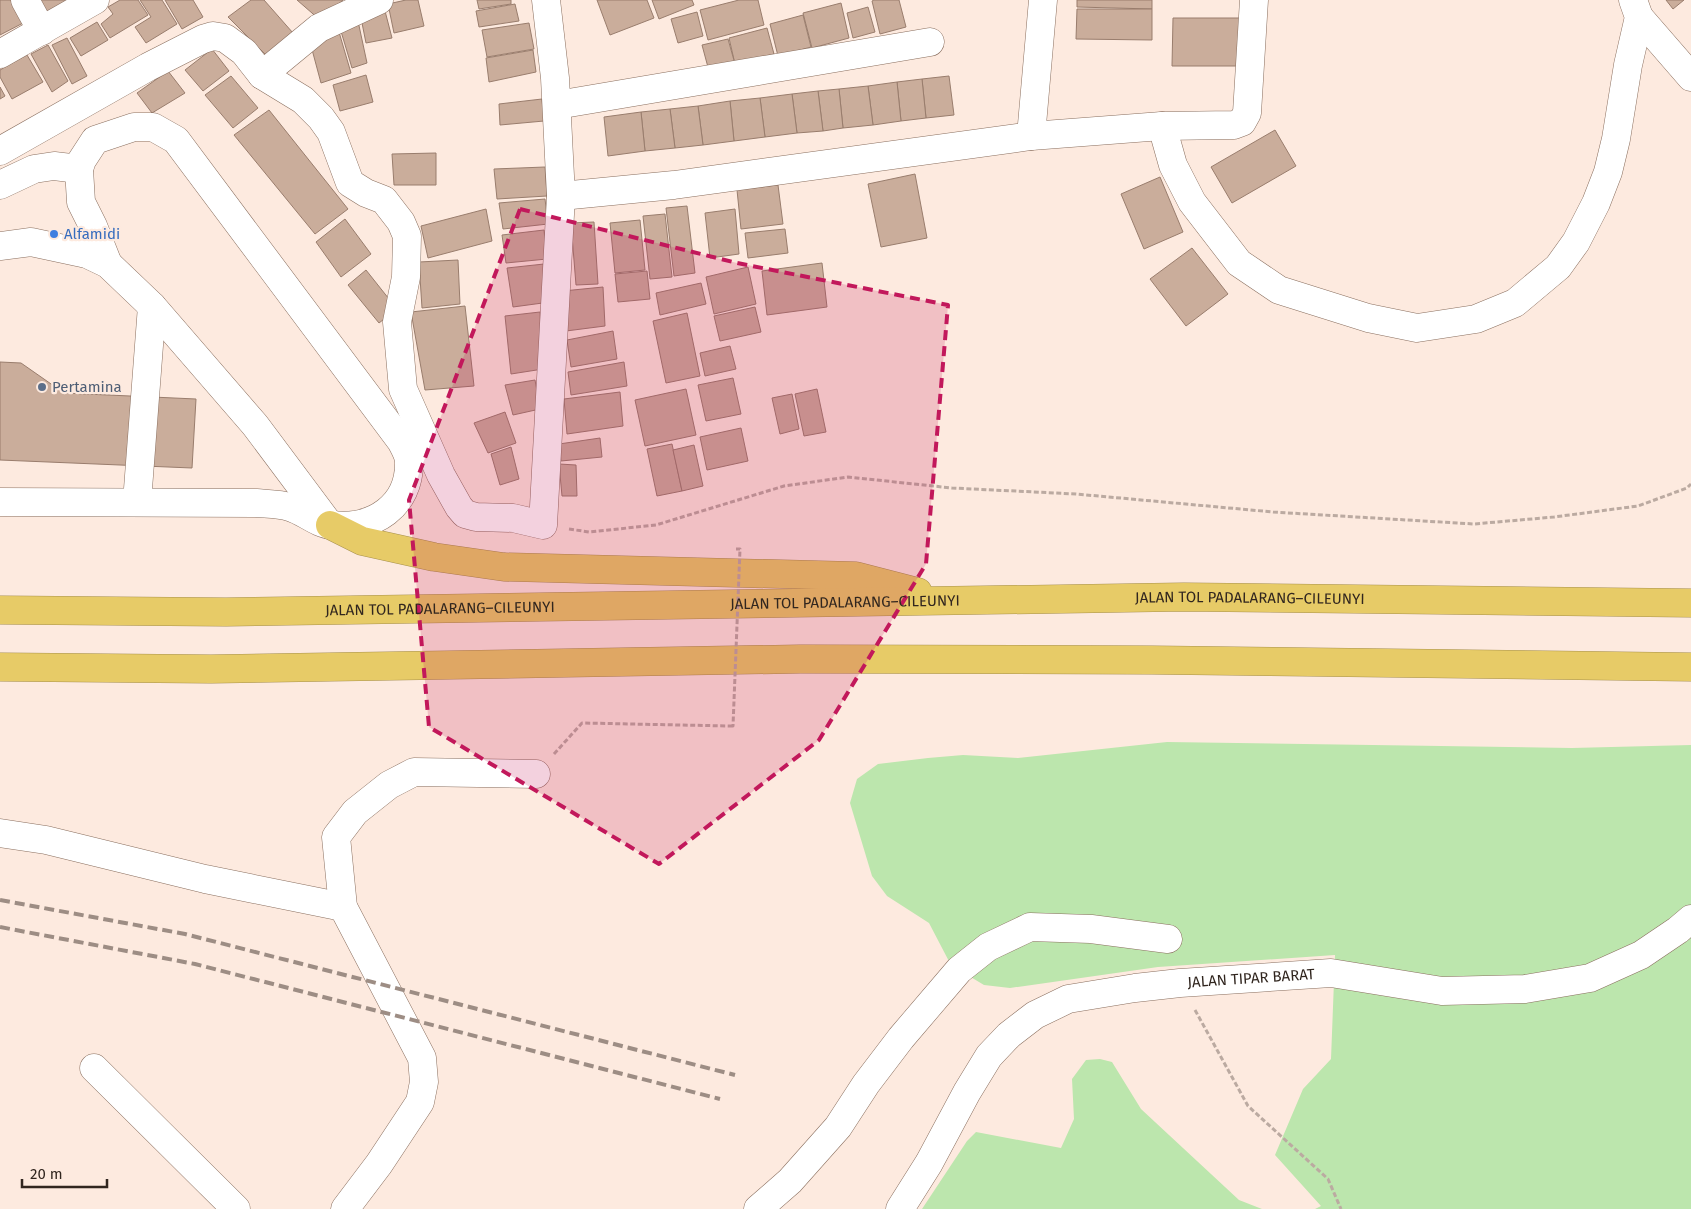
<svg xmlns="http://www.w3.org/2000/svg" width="1691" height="1209" viewBox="0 0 1691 1209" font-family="'Fira Sans',sans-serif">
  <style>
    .green { fill: #bce6ad }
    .building { fill: #caad9b; stroke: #997d6d }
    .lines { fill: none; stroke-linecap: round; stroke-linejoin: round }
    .minor-casing { stroke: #8a6f5f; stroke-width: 29 }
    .highway-casing { stroke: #a7914e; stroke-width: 29 }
    .path { stroke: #bbaaa1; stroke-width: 3; stroke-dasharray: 5 2.5; stroke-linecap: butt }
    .minor { stroke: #fff; stroke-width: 28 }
    .highway { stroke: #e7cb67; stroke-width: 28 }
    .rail { stroke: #9d8d84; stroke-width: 4; stroke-dasharray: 10 5; stroke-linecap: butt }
    .path-bridge { stroke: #bbaaa1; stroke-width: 3; stroke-dasharray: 5 2.5; stroke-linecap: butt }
    .marked { fill: #c2185b; fill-opacity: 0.2; stroke: #c2185b; stroke-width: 4; stroke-dasharray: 10 6; stroke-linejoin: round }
    .shop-dot { fill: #3f7fe0; stroke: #fdeadf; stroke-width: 2 }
    .service-dot { fill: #5c6f8a; stroke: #fdeadf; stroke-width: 2 }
    .labels { text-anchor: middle; stroke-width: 4.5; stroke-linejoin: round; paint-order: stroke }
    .shop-label { font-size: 15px; fill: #366cbe; stroke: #fdeadf; text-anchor: start }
    .service-label { font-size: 15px; fill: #4e5e75; stroke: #fdeadf; text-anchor: start }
    .street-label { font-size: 15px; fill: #31261f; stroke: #fdeadf }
  </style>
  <rect width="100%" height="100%" fill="#fdeadf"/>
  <g class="green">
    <path d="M1167,742L1572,748L1691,745V1209H1315L1321,1206L1275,1155L1303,1089L1331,1059L1335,955L1158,967L1010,988L984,985L959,970L953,969L929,923L887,896L872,876L850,803L857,779L878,764L928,758L963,755L1018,758Z"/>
    <path d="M1100,1059L1112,1062L1141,1109L1239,1200L1262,1209H922L967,1141L976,1132L1061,1148L1074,1119L1072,1079L1086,1060Z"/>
  </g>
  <g class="building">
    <path d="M0,0H12L25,22L0,35Z"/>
    <path d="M39,0H70L48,15Z"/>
    <path d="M120,0H138L148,15L110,38L101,24L113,14L108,7Z"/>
    <path d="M140,0H162L177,24L146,43L135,27L151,17Z"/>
    <path d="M165,0H193L203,17L182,29Z"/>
    <path d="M251,0H264L293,33L267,56L228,17Z"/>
    <path d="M297,0H343L320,20Z"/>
    <path d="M406,0H418L424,26L394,33L388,4Z"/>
    <path d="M477,0H511V4L479,9Z"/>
    <path d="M597,0H647L654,18L610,35Z"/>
    <path d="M652,0H692L694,5L659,19Z"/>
    <path d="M739,0H758L764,25L708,40L700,10Z"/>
    <path d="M874,0H899L906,27L880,34L872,1Z"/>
    <path d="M1077,0H1152V9L1077,7Z"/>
    <path d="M1666,0H1684L1673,9Z"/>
    <path d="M841,3L849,38L812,48L803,13Z"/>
    <path d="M515,4L519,21L479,27L476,11Z"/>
    <path d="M868,7L875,32L853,38L847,13Z"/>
    <path d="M1077,9H1152V40L1076,39Z"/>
    <path d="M385,11L392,38L366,43L361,18Z"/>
    <path d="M697,12L703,36L678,43L671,19Z"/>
    <path d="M803,15L811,47L778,56L770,24Z"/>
    <path d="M1173,18H1244V66H1172Z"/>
    <path d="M358,21L367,63L352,68L340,28Z"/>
    <path d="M97,22L108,40L81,56L70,38Z"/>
    <path d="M529,23L534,49L487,57L482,30Z"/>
    <path d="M767,28L774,54L735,64L729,38Z"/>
    <path d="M339,32L351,73L321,83L310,42Z"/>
    <path d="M67,38L87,76L72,84L52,45Z"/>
    <path d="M728,39L735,64L709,71L702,45Z"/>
    <path d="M48,45L68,81L52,92L31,54Z"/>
    <path d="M212,49L229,71L203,91L185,70Z"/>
    <path d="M533,50L536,72L489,82L486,58Z"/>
    <path d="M27,55L43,82L12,99L0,77V70Z"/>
    <path d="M168,71L185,93L152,113L137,93Z"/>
    <path d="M366,75L373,102L340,111L333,85Z"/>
    <path d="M231,76L258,108L233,128L205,95Z"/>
    <path d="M949,76L954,115L926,118L922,79Z"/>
    <path d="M922,79L926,118L901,121L897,82Z"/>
    <path d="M897,82L901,121L873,125L868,86Z"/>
    <path d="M868,86L873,125L843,128L839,89Z"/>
    <path d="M0,87L5,96L0,99Z"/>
    <path d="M839,89L843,128L823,131L818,91Z"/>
    <path d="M818,91L823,131L797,133L792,94Z"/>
    <path d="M792,94L797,133L765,137L760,98Z"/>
    <path d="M760,98L765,137L734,141L730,101Z"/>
    <path d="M542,99L544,121L500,125L499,104Z"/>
    <path d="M730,101L734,141L703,145L698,106Z"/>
    <path d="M698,106L703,145L675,148L670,109Z"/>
    <path d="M670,109L675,148L645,151L641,112Z"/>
    <path d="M269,110L348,209L315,234L234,135Z"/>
    <path d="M641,112L645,151L608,156L604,117Z"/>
    <path d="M1275,130L1296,166L1232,203L1211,167Z"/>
    <path d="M436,153V185H394L392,154Z"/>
    <path d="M545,167L547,196L497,199L494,169Z"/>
    <path d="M915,174L927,238L881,247L868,184Z"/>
    <path d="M1160,177L1183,232L1144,249L1121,194Z"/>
    <path d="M778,185L783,224L741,229L737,190Z"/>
    <path d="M545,199L548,224L503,229L499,203Z"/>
    <path d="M687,206L695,273L674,276L666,208Z"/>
    <path d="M486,209L492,241L428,258L421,226Z"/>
    <path d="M735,209L739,254L710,258L705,213Z"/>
    <path d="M665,214L672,277L650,279L643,216Z"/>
    <path d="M345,219L371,254L341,277L316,242Z"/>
    <path d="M640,220L645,270L615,273L610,223Z"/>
    <path d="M594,222L598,284L576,285L571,223Z"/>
    <path d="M785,229L788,253L748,258L745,233Z"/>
    <path d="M544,230L547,259L506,263L502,235Z"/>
    <path d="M1192,248L1228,294L1186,326L1150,279Z"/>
    <path d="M458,260L460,304L422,308L419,262Z"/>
    <path d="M822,263L827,307L767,315L762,271Z"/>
    <path d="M544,264L550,302L513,307L507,268Z"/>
    <path d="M748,267L756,304L714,314L706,277Z"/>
    <path d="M366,270L389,299L388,316L379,323L348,285Z"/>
    <path d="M647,271L650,299L618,302L615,274Z"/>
    <path d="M701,283L706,304L660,315L656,293Z"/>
    <path d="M603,287L605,326L566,331L563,291Z"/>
    <path d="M465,306L474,386L425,390L411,312Z"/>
    <path d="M755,307L761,332L720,341L714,316Z"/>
    <path d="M540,312L543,369L511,374L505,316Z"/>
    <path d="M687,313L700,376L666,383L653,321Z"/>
    <path d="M613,331L617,359L571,367L567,340Z"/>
    <path d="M730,346L736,369L705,376L700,353Z"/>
    <path d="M0,362L21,363L64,393L196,399L192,468L0,460Z"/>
    <path d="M624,362L627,386L571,395L568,372Z"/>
    <path d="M733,378L741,414L706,421L698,385Z"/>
    <path d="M535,380L540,409L513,415L505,385Z"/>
    <path d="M686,389L696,435L645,446L635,400Z"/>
    <path d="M817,389L826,432L804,436L795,394Z"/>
    <path d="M620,392L623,426L567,434L564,399Z"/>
    <path d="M792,394L799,429L780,434L772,398Z"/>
    <path d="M505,412L516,443L488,453L474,423Z"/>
    <path d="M741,428L748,461L707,470L700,437Z"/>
    <path d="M600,438L602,457L561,461L559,444Z"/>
    <path d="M672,444L682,491L657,496L647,449Z"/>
    <path d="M694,445L703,486L682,491L673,450Z"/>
    <path d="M511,447L519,479L500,485L491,454Z"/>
    <path d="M559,464L576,465L577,496H562Z"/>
  </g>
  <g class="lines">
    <g class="minor-casing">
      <g id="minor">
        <path d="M25,0L42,31"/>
        <path d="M1639,17L1691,77"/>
        <path d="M0,54L95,0"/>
        <path d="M262,75L319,28L379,0"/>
        <path d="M557,105L930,42"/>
        <path d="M1162,126L1173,165L1192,202L1239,263L1279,290L1368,318L1417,328L1476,319L1515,303L1558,267L1576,242L1596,203L1608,172L1616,139L1628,65L1639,17L1633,0"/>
        <path d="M1031,136L1043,0"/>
        <path d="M0,151L148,67L203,39L213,36L225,38L244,52L262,75L303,100L321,118L331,132L350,183L366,193L384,200L401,222L407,236L406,277L397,322L403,389L441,475L459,507L465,514L476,517L513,518L543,525L561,196L555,78L546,0"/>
        <path d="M0,185L34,169L54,166L79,169"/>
        <path d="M561,196L674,185L1031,136L1162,126L1234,125L1242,122L1247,113L1254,0"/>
        <path d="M0,246L31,242L87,254L108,264L152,306L255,425L329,524"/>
        <path d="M0,502L256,503C267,504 280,504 290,507C304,511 317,524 332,525C373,530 410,506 409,462C409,455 404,447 401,441L176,140L153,127H134L95,140L82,160L79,169L81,202L93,226L108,264"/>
        <path d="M137,502L152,306"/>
        <path d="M0,833L46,840L205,879L343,907"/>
        <path d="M94,1068L236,1209"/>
        <path d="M345,1209L379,1164L420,1102L424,1082L422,1058L343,907L336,837L355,812L389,785L414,772L536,774"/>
        <path d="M758,1209L790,1181L838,1127L866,1084L901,1038L959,970L988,947L1030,927L1091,929L1168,939"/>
        <path id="s1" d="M900,1209L929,1163L967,1092L989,1056L1009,1035L1035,1015L1068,999L1135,988L1180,983L1331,973L1442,991L1525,989L1590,978L1641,955L1678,930L1691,919"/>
      </g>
    </g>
    <g class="highway-casing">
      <g id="highway">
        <path d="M330,525L362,541L434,557L504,567L856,576L918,592"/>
        <path id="s2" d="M0,610L226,612L1184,597L1691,603"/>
        <path d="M0,667L211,669L800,659L1152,660L1691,667"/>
      </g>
    </g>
    <g class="path">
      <path d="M569,529L589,532L656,525L784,486L848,477L952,488L1076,494L1273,512L1474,524L1554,517L1638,506L1687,488L1691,484"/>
      <path d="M554,754L582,723L730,726"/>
      <path d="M1195,1010L1248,1106L1328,1179L1341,1209"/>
    </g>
    <use href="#minor" class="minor"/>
    <use href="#highway" class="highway"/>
    <g class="rail">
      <path d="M0,900L185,934L735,1075"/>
      <path d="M0,927L195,964L720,1099"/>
    </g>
    <path class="path-bridge" d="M730,726H733L740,549H736"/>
  </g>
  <path class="marked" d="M520,209L737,263L948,305L926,564L819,740L659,864L429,727L409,500Z"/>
  <circle class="shop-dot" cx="54" cy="234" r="5"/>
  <circle class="service-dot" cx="42" cy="387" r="5"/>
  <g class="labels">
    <g class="shop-label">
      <text x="64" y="239">Alfamidi</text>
    </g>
    <g class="service-label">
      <text x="52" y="392">Pertamina</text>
    </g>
    <g class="street-label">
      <text dy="5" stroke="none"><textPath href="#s2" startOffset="1250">JALAN TOL PADALARANG–CILEUNYI</textPath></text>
      <text dy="5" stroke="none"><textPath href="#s2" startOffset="845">JALAN TOL PADALARANG–CILEUNYI</textPath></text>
      <text dy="5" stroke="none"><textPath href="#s2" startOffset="440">JALAN TOL PADALARANG–CILEUNYI</textPath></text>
      <text dy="5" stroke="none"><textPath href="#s1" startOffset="460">JALAN TIPAR BARAT</textPath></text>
    </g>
  </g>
  <path d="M22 1179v8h85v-8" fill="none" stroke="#31261f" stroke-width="2.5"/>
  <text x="30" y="1179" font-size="15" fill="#31261f" stroke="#fdeadf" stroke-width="4" paint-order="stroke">20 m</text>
</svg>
